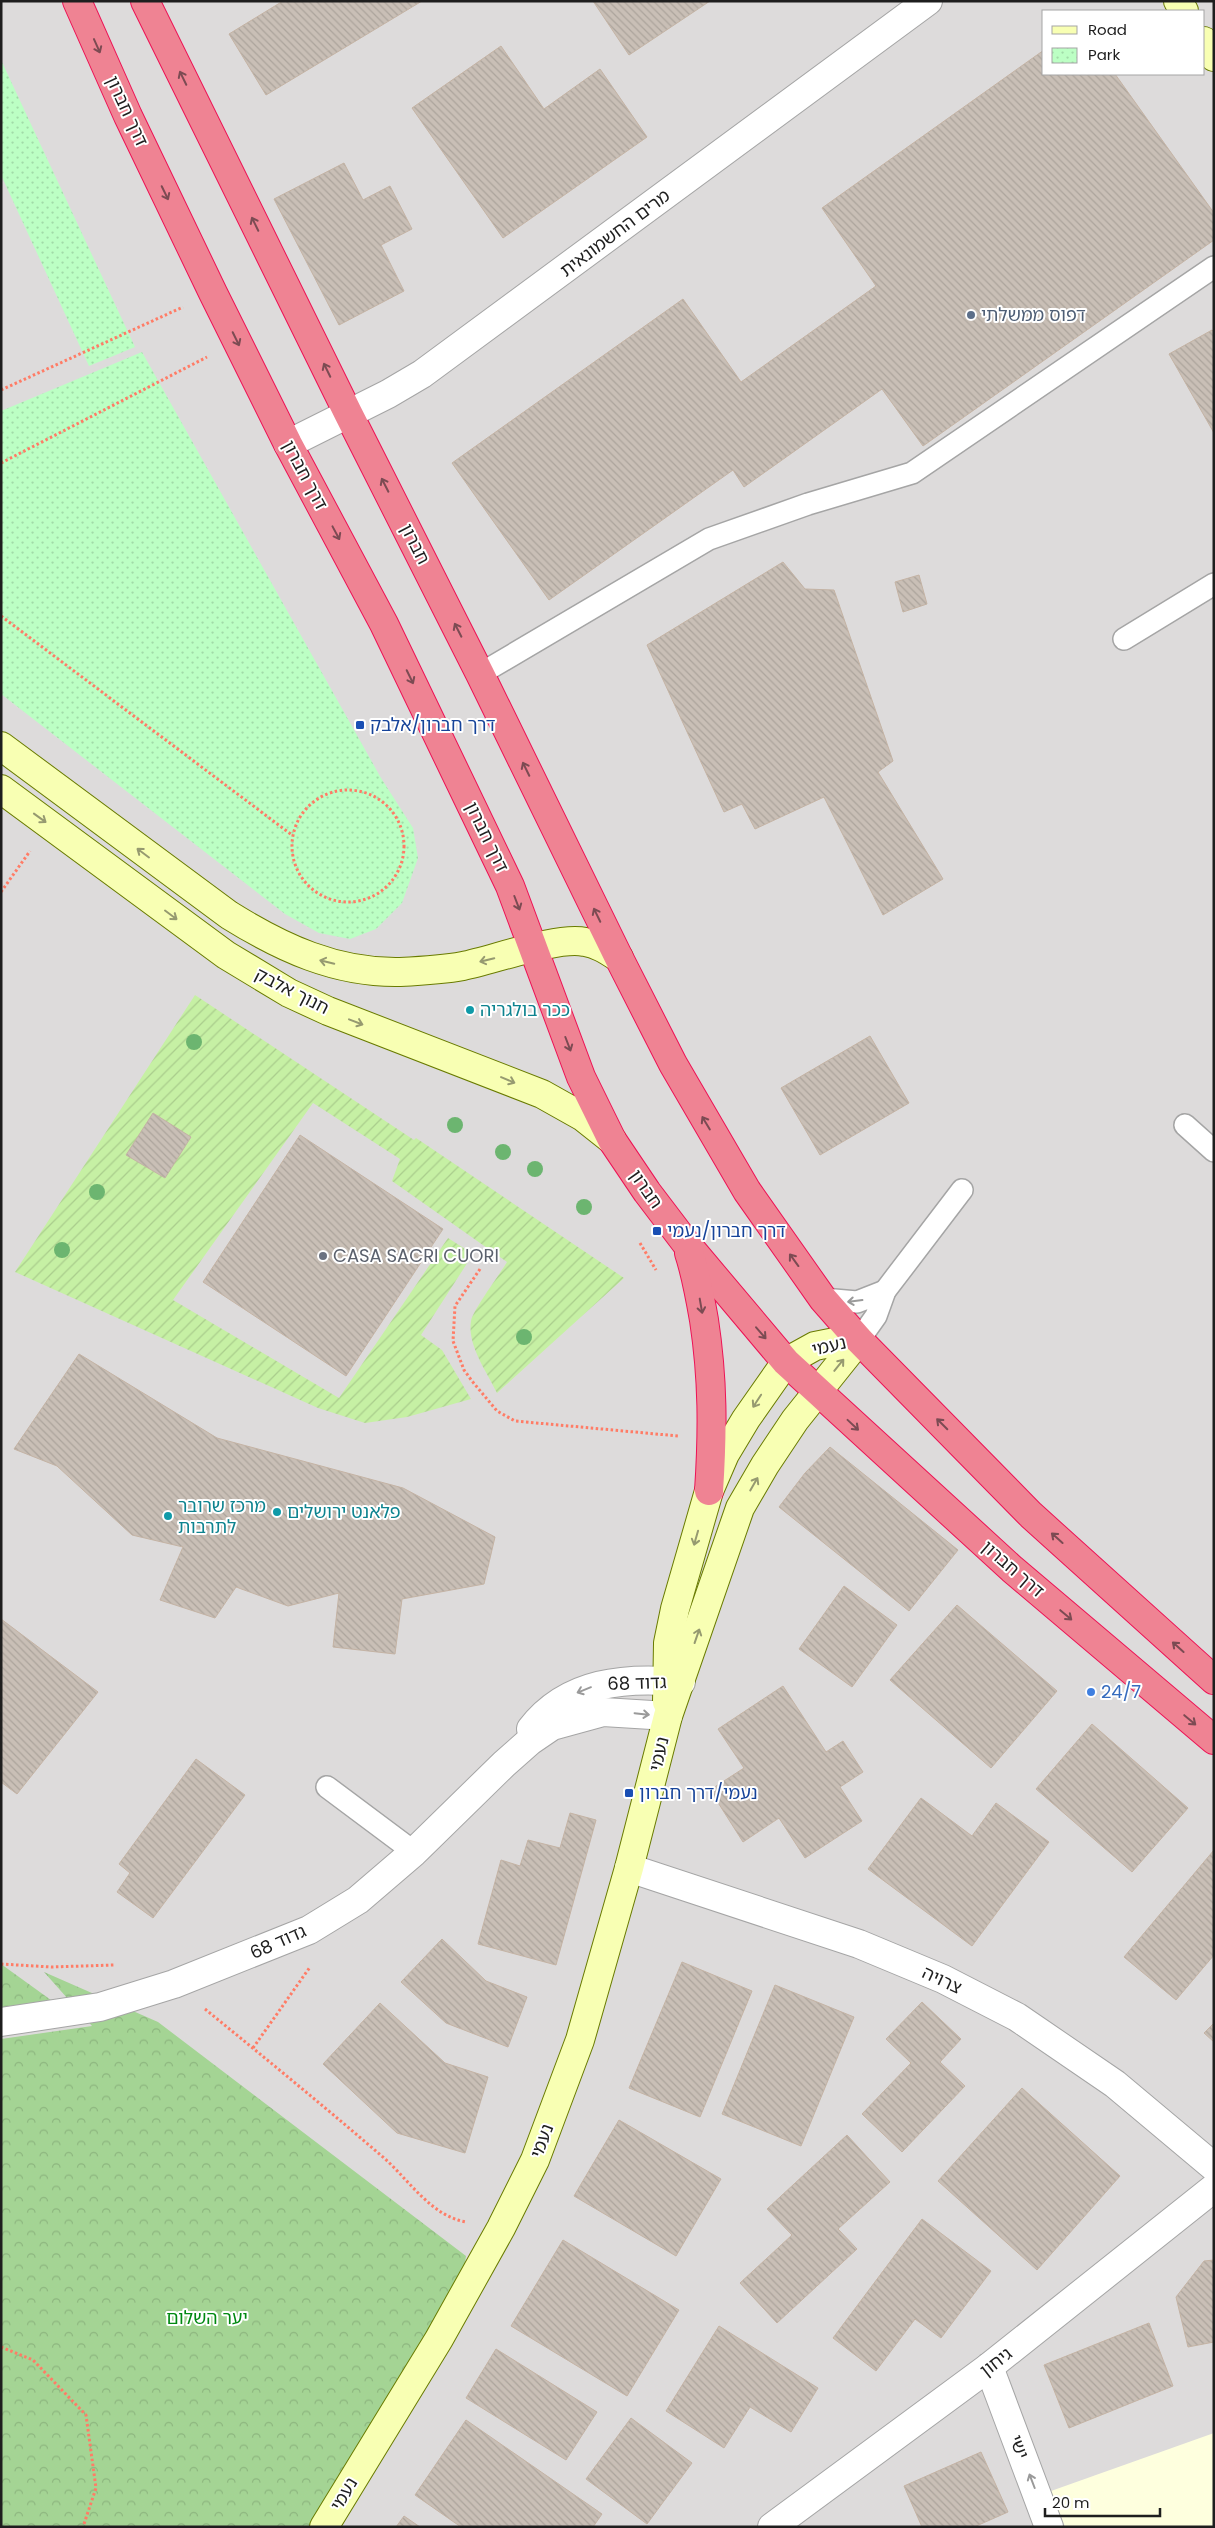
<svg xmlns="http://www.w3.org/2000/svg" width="1215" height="2528" viewBox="0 0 1215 2528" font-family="Poppins,'Noto Sans Hebrew',sans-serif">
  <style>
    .residential { fill: #dddbdb; fill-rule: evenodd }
    .education { fill: #feffde }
    .forest { fill: url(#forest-crowns) }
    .park { fill: url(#park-dots) }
    .garden { fill: url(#garden-furrows) }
    .building { fill: url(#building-back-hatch); stroke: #c4b3a4 }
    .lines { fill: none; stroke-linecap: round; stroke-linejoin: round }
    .lane-casing { stroke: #a5a5a5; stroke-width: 24 }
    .street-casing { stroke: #a5a5a5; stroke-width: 30 }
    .secondary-casing { stroke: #697b00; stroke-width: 30 }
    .highway-casing { stroke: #ed1255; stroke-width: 30 }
    .path { stroke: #ff7c66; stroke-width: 3; stroke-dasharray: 2.5 2.5; stroke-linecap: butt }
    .lane { stroke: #fff; stroke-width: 21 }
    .street { stroke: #fff; stroke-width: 28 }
    .secondary { stroke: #f8ffb3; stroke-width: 28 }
    .highway { stroke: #ef8393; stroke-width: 28 }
    .tree { fill: #6cb570 }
    .oneway { stroke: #7c4b53 }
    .oneway2 { stroke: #969a70 }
    .oneway3 { stroke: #9a9a9a }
    .service-dot { fill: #5c6f8a; stroke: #fff; stroke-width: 2 }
    .transit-dot { fill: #1a4fb4; stroke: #fff; stroke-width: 2 }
    .culture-dot { fill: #0f9aa8; stroke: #fff; stroke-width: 2 }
    .worship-dot { fill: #6b7280; stroke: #fff; stroke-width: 2 }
    .shop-dot { fill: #3f7fe0; stroke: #fff; stroke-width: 2 }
    .labels { text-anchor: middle; stroke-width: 4; stroke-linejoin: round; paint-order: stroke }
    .street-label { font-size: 18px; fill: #1e1e1e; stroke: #fff }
    .service-label { font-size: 18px; fill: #4e5e75; stroke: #fff; text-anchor: start }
    .transit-label { font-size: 18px; fill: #164399; stroke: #fff; text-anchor: start }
    .culture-label { font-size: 18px; fill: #0d838f; stroke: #fff; text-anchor: start }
    .worship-label { font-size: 18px; fill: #5b616d; stroke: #fff; text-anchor: start }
    .shop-label { font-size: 18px; fill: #366cbe; stroke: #fff; text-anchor: start }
    .park-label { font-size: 18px; fill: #081; stroke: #fff }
  </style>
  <defs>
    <pattern id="forest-crowns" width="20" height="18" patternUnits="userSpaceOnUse" patternTransform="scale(1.25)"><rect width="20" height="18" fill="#a4d494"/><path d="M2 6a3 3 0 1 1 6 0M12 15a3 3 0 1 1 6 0" fill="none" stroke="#8db67f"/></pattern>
    <pattern id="park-dots" width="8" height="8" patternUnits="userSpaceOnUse" patternTransform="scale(1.25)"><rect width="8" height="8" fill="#bcffc4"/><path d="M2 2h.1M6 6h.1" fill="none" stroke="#a1daa8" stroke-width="1.8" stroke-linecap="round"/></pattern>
    <pattern id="garden-furrows" width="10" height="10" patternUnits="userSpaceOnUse" patternTransform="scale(1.25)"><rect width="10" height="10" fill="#c6f0a4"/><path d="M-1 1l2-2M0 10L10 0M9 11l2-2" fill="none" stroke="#aacd8d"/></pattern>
    <pattern id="building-back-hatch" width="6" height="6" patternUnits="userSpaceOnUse" patternTransform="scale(1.25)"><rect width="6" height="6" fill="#c9bfb6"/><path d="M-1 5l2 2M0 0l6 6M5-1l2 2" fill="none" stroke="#aca49c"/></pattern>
  </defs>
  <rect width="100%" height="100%" fill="#f0ede3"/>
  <path class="residential" d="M1,1H1214V2527H1ZM1044,11H1204V74H1044Z"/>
  <path class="education" d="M1214,2433V2527H1065L1051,2491Z"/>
  <g class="forest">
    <path d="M1,1964L62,2008L1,2011Z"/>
    <path d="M44,1972L158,2022L466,2256L461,2289L318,2527H1V2039L92,2026Z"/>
  </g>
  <g class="park">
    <path d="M1,60L135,347L89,366L1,175Z"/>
    <path d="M142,352L381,778L413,828L418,858L402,903L376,929L350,939L319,933L285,914L1,694V411Z"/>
  </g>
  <path class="garden" d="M195,995L414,1140L416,1138L624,1278L497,1393C487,1372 467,1345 471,1321C473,1310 500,1274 507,1262L392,1181L400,1159L313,1103L173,1300L339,1398L448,1238L473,1254L421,1335L442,1350L471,1399L407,1417L365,1423L318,1408L15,1272Z"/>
  <g class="building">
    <path d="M283,1H422L266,95L229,34Z"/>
    <path d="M593,1H710L629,55Z"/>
    <path d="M501,46L544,109L600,69L647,137L503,238L412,108Z"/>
    <path d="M1044,50V74H1115L1214,213V240L923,446L882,389L744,487L733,470L549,600L452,463L683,299L741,382L876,286L822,208Z"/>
    <path d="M344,163L363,200L390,186L412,229L381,245L404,291L339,325L274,199Z"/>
    <path d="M1212,330L1214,332V433L1169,354Z"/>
    <path d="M783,562L805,589L834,590L893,761L878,772L943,879L883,915L824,797L755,829L742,804L724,812L647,645Z"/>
    <path d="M919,575L927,604L903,612L895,582Z"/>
    <path d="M870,1036L909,1103L820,1155L781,1088Z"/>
    <path d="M153,1113L191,1137L165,1178L126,1155Z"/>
    <path d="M300,1135L443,1229L346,1376L203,1282Z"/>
    <path d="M79,1354L217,1438L403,1488L495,1537L484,1584L402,1599L395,1654L333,1647L339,1593L288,1606L236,1587L215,1618L160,1600L183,1547L132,1535L57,1466L14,1449Z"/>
    <path d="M830,1447L958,1550L909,1611L779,1507L805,1473Z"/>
    <path d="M844,1586L897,1625L852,1687L799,1649Z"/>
    <path d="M957,1605L1057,1691L991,1768L890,1680Z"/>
    <path d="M1,1619L98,1692L17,1794L1,1782Z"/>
    <path d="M783,1686L826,1752L843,1741L863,1772L840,1787L862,1821L805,1858L779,1818L743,1842L710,1790L744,1768L718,1729Z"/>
    <path d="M1092,1724L1188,1808L1132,1872L1036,1789Z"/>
    <path d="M196,1759L245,1795L153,1918L117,1892L130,1873L119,1864Z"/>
    <path d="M921,1798L972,1836L996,1803L1049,1842L972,1946L868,1869Z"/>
    <path d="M570,1813L596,1820L556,1965L478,1944L501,1860L520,1866L528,1840L560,1848Z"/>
    <path d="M1214,1850V1955L1176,2000L1124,1957Z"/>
    <path d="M442,1939L486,1981L527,1997L508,2047L446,2023L401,1982Z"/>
    <path d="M682,1962L752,1991L700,2117L629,2088Z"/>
    <path d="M775,1985L854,2017L801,2146L722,2114Z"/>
    <path d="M922,2002L961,2039L940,2062L965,2086L902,2152L862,2114L911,2063L886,2039Z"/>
    <path d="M380,2003L445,2063L488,2077L465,2153L397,2133L323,2064Z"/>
    <path d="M1214,2023V2042L1204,2033Z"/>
    <path d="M1022,2088L1120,2176L1037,2270L938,2181Z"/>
    <path d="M619,2120L721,2179L676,2256L574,2196Z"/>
    <path d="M847,2135L890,2182L838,2229L857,2249L777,2323L740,2283L792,2235L767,2209Z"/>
    <path d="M922,2219L991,2271L941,2338L915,2319L876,2371L833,2338Z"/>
    <path d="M563,2240L679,2310L627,2396L511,2326Z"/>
    <path d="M1214,2260V2342L1188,2347L1176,2297L1204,2261Z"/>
    <path d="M1149,2323L1173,2386L1069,2428L1044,2365Z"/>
    <path d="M719,2326L818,2388L791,2432L750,2407L724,2448L666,2411Z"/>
    <path d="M496,2349L597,2412L566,2460L466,2398Z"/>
    <path d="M631,2418L692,2463L647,2524L586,2479Z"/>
    <path d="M466,2420L602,2514L593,2527H461L415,2495Z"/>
    <path d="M981,2452L1008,2512L974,2527H922L904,2486Z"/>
    <path d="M404,2516L420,2527H396Z"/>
  </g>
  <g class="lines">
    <g class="lane-casing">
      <g id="lane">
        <path d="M1124,639L1214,584"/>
        <path d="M480,674L709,539L808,504L912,473L1214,267"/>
        <path d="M1185,1125L1214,1151"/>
        <path d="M823,1299L857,1302L885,1291"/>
        <path d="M859,1340L876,1316L885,1291L962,1190"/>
        <path d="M327,1787L414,1852"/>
      </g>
    </g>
    <g class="street-casing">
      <g id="street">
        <path d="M288,444L388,394L422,374L928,1"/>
        <path d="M531,1729C568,1681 626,1677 681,1682"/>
        <path d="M629,1868L859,1944L943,1979L1017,2017L1115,2084L1214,2167"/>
        <path d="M1,2022L100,2007L174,1984L309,1930L358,1900L414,1852L504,1764L530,1741L552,1726L603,1712L668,1716"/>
        <path d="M989,2367L1049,2527"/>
        <path d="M772,2527L989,2367L1214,2188"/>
      </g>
    </g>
    <g class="secondary-casing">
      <g id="secondary">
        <path d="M1178,1L1184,11"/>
        <path d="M1204,41L1214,57"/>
        <path d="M1,746L229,915C282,948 336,973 399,972C420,971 442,970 463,966C493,960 558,936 585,942C598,944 608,951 619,958"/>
        <path d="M1,789L226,955L289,993L328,1011L542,1094L583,1117L612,1140"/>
        <path d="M667,1702L668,1643L675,1609L709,1491L725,1454L746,1419L786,1362L815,1346L845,1340H859"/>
        <path d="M324,2527L439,2339L501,2228L535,2160L580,2040L629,1868L668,1716L740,1508L765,1465L795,1420L859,1340"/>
      </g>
    </g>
    <g class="highway-casing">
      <g id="highway">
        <path d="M77,1L128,116L213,293L288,444L384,624L510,886L581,1077L612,1140L647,1192L685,1242L786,1362L1012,1569L1214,1740"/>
        <path d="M145,1L348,413L480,674L619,958L673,1064L747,1191L823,1299L859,1340L1031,1515L1214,1680"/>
        <path d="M689,1253C696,1274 700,1297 704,1320C713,1379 713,1431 709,1491"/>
      </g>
    </g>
    <g class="path">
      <path d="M1,390L183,307"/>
      <path d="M1,463L207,357"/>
      <path d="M1,616L292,835"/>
      <circle cx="348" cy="846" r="56"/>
      <path d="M1,892L30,851"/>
      <path d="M640,1243L656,1270"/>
      <path d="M480,1269L455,1306L453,1341L464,1370L472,1381L497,1411L515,1421L678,1436"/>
      <path d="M1,1964L51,1967L114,1965"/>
      <path d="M205,2009C265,2058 325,2107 384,2158C409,2180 431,2216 466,2222"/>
      <path d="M253,2048L310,1967"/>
      <path d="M1,2347L33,2360L86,2415L96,2488L83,2527"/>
    </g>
    <use href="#lane" class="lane"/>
    <use href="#street" class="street"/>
    <use href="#secondary" class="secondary"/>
    <use href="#highway" class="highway"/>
  </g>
  <g class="tree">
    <circle cx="194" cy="1042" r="8"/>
    <circle cx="455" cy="1125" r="8"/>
    <circle cx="503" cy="1152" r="8"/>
    <circle cx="535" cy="1169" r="8"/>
    <circle cx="97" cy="1192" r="8"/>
    <circle cx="584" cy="1207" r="8"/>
    <circle cx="62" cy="1250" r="8"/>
    <circle cx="524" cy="1337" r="8"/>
  </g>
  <defs><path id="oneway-shaft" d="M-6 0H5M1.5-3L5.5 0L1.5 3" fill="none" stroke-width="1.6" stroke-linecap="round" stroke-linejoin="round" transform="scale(1.25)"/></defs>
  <g class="oneway">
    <use href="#oneway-shaft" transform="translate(97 46) rotate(66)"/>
    <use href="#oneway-shaft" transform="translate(183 78) rotate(-116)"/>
    <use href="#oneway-shaft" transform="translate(165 193) rotate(64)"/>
    <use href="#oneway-shaft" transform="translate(255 224) rotate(-116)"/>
    <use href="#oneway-shaft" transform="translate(236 339) rotate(64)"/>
    <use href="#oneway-shaft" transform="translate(327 370) rotate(-116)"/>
    <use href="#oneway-shaft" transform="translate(385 485) rotate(-117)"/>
    <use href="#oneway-shaft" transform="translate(336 533) rotate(62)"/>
    <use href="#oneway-shaft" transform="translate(458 630) rotate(-117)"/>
    <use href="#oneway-shaft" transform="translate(410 677) rotate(64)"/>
    <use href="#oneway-shaft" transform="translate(526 769) rotate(-116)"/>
    <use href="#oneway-shaft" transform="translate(517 903) rotate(69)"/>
    <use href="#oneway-shaft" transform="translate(597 915) rotate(-116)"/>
    <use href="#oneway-shaft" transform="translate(568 1044) rotate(69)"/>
    <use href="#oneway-shaft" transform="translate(706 1123) rotate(-121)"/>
    <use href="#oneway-shaft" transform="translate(794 1260) rotate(-126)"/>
    <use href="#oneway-shaft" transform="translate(701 1306) rotate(80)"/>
    <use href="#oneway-shaft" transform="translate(761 1333) rotate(49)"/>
    <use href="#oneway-shaft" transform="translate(942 1424) rotate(-135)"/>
    <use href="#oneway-shaft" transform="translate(853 1425) rotate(43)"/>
    <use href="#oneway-shaft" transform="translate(1057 1538) rotate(-138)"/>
    <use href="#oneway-shaft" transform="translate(1066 1615) rotate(40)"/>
    <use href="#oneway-shaft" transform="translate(1178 1647) rotate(-138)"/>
    <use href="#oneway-shaft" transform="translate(1190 1720) rotate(40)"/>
  </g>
  <g class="oneway2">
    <use href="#oneway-shaft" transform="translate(40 818) rotate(36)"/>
    <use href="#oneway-shaft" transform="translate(143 853) rotate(-143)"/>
    <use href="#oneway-shaft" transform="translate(171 915) rotate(37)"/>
    <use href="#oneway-shaft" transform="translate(487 960) rotate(166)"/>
    <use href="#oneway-shaft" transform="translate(327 962) rotate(-166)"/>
    <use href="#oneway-shaft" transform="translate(356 1022) rotate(21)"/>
    <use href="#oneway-shaft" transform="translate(508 1080) rotate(23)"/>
    <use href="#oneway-shaft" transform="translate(839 1365) rotate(-51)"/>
    <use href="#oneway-shaft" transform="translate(757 1401) rotate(123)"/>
    <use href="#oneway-shaft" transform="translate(754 1484) rotate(-60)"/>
    <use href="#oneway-shaft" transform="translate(696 1538) rotate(106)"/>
    <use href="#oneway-shaft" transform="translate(697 1636) rotate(-71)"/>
  </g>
  <g class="oneway3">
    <use href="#oneway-shaft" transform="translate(855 1301) rotate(173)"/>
    <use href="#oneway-shaft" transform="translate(584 1690) rotate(158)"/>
    <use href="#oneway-shaft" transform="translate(642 1714) rotate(6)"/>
    <use href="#oneway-shaft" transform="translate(1032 2481) rotate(-111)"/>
  </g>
  <circle class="service-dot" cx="971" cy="315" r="5"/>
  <g class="transit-dot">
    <rect x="355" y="720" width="10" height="10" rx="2.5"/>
    <rect x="652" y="1226" width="10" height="10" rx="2.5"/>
    <rect x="624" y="1788" width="10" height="10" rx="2.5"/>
  </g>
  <g class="culture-dot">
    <circle cx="470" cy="1010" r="5"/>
    <circle cx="277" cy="1512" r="5"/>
    <circle cx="168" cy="1516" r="5"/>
  </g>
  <circle class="worship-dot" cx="323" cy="1256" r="5"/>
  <circle class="shop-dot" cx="1091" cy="1692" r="5"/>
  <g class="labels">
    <g class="street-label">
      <text transform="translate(127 111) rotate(65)" y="6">דרך חברון</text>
      <text transform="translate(615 233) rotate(-37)" y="6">מרים החשמונאית</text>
      <text transform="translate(305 475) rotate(62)" y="6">דרך חברון</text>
      <text transform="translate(415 544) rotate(63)" y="6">חברון</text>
      <text transform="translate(487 837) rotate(64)" y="6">דרך חברון</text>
      <text transform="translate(292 991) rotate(27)" y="6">חנוך אלבק</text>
      <text transform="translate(646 1189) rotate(55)" y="6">חברון</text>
      <text transform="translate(829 1346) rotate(-13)" y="6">נעמי</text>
      <text transform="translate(1013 1569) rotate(41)" y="6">דרך חברון</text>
      <text transform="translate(637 1683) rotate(-2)" y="6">גדוד 68</text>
      <text transform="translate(659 1754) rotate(-77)" y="6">נעמי</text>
      <text transform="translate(278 1942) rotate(-24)" y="6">גדוד 68</text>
      <text transform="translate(942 1980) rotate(25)" y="6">צרויה</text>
      <text transform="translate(542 2141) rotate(-69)" y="6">נעמי</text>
      <text transform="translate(996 2362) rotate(-38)" y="6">גיחון</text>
      <text transform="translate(1019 2447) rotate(69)" y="6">ישי</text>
      <text transform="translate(344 2494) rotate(-59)" y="6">נעמי</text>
    </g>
    <g class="service-label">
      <text x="981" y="321">דפוס ממשלתי</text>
    </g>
    <g class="transit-label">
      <text x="370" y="731">דרך חברון/אלבק</text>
      <text x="667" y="1237">דרך חברון/נעמי</text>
      <text x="639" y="1799">נעמי/דרך חברון</text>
    </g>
    <g class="culture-label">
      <text x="480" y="1016">ככר בולגריה</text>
      <text x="178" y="1512">מרכז שרובר<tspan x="178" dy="21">לתרבות</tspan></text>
      <text x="287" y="1518">פלאנט ירושלים</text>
    </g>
    <g class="worship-label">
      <text x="333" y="1262">CASA SACRI CUORI</text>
    </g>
    <g class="shop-label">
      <text x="1101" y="1698">24/7</text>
    </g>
    <g class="park-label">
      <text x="207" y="2324">יער השלום</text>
    </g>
  </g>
  <rect width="1215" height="2528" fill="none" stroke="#1e1e1e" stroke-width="5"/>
  <rect x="1042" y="10" width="162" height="65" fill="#ffffff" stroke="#a5a5a5"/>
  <rect x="1052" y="26" width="25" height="8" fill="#f8ffb3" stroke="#a5a5a5"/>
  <text x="1088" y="35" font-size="15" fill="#1e1e1e">Road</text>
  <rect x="1052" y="48" width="25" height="15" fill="url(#park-dots)" stroke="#a5a5a5"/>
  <text x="1088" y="60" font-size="15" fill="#1e1e1e">Park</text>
  <path d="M1045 2508v8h115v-8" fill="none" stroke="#1e1e1e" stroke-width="2.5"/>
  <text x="1052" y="2508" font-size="15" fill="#1e1e1e" stroke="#ffffff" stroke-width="4" paint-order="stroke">20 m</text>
</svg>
